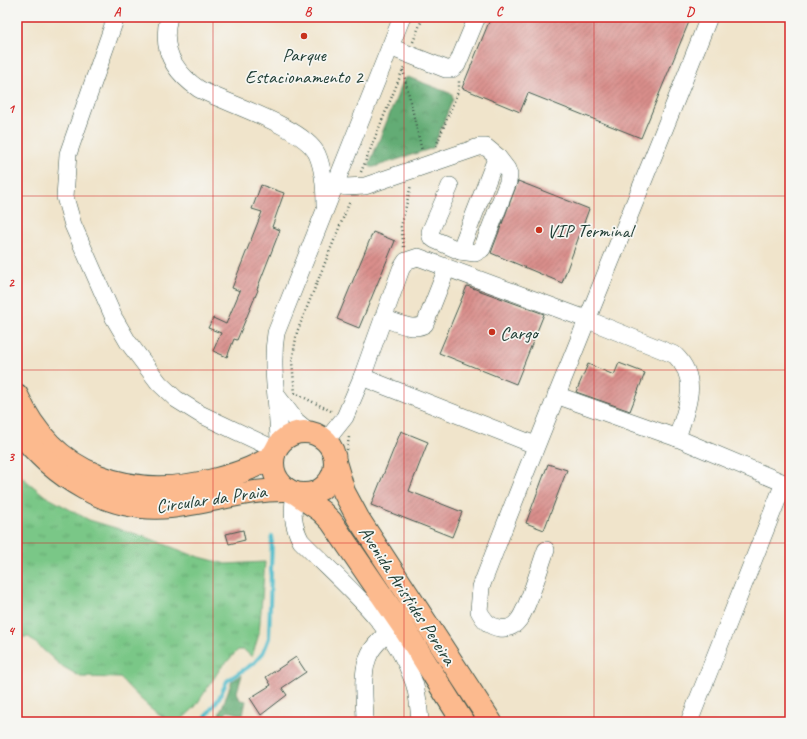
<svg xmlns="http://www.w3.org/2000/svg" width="807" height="739" viewBox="0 0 807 739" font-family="Caveat,sans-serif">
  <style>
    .grass { fill: url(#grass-tufts); stroke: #4c825e }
    .forest { fill: url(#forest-crowns); stroke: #417454 }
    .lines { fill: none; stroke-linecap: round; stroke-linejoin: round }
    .stream { stroke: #51bdcc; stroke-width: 4 }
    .building { fill: url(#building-hatch) }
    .minor-casing { stroke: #3e564b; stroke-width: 18 }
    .highway-casing { stroke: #3e564b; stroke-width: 24 }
    .path { stroke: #3e564b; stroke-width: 2.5; stroke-dasharray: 1 3; stroke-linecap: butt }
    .minor { stroke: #fff; stroke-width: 17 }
    .highway { stroke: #fcba8e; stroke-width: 22 }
    .grid { fill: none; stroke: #d62828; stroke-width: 1; stroke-opacity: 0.55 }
    .poi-dot { fill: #c8321e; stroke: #f6f6f2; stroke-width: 1.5 }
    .labels { text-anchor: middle; stroke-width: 3.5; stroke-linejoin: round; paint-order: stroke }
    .poi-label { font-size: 19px; fill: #1f3d34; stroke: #f6f6f2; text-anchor: start }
    .street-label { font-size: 19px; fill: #1f3d34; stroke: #f6f6f2 }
    .neatline { fill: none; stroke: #d62828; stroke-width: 1.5 }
    .grid-label { font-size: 13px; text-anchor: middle; font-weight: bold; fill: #d62828 }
  </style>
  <defs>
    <pattern id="grass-tufts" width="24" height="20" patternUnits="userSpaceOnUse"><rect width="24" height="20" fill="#7ac787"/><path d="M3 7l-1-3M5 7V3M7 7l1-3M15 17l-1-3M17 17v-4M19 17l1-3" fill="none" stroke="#63a36f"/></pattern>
    <pattern id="forest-crowns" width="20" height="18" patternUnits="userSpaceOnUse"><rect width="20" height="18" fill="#63ac74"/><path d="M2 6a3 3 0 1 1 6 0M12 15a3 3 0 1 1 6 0" fill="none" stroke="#518d60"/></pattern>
    <pattern id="building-hatch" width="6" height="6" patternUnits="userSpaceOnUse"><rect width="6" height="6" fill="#d98e8b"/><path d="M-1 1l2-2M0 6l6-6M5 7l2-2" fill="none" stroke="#af7572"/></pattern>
  </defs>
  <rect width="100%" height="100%" fill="#f6f6f2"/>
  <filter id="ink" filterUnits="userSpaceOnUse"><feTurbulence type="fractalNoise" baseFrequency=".025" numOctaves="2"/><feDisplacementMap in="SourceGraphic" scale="8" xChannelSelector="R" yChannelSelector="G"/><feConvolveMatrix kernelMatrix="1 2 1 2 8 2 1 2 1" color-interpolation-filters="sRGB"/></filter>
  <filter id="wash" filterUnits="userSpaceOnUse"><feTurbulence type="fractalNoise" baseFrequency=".012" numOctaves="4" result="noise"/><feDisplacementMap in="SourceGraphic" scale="16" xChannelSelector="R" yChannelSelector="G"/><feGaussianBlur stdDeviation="0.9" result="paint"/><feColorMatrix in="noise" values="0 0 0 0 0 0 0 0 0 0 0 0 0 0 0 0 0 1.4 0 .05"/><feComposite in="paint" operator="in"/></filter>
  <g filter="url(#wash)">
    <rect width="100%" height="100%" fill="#f0e4cb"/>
    <path class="grass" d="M17,473L45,496L89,520L146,537L192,555L226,564L265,562L259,634L252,657L244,650H238L220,669L195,707L179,722C160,722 134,692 120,678L81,677L60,665L29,637H17Z"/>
    <g class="forest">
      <path d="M408,77L452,94L453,99L433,148L374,167H371L369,165L404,79Z"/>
      <path d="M242,675L237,692L240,700L246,701L243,715L228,711L223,717L229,722H211L218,718L232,681Z"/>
    </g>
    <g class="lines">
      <path class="stream" d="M202,722L219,698L227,681L254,663L263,653L269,638L272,536"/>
    </g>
    <g id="blocks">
      <g class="building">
        <path d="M491,17H691L641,138L528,93L520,112L462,88Z"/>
        <path d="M518,181L589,209L562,283L491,253Z"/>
        <path d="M261,185L284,193L272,227L280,230L257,289L258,290L237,340L234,339L227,357L213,351L221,333L208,328L213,318L226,324L240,291L232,288L262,212L252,209Z"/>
        <path d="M373,232L395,241L359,328L337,319Z"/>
        <path d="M467,286L544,314L516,384L439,353Z"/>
        <path d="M619,363L645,373L630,411L576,392L588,364L614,375Z"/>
        <path d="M401,431L428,442L409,491L462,512L452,537L371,505Z"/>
        <path d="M548,464L567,470L544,530L526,523Z"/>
        <path d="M243,530L245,540L229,544L226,534Z"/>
        <path d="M296,657L306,672L282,688L287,695L261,715L250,698L271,685L266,677Z"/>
      </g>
    </g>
  </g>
  <g filter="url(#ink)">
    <use href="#blocks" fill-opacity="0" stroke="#3e564b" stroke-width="1"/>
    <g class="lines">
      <g class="minor-casing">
        <g id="minor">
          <path d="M116,17L68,154L65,197L73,225L114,318L128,342L159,383L176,399L200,414L276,450"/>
          <path d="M169,17C160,49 174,72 199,89C228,104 304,127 317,154C324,170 325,189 325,206"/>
          <path d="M390,47L446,69H452L457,65L477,17"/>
          <path d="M336,184L346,187L365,186L479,147H486L497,156L507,169L509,175L508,182L482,249L475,253L460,251L497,156"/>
          <path d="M450,186L430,232L431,237L435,240L460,251"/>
          <path d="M383,318C396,322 413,332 425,324L447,268"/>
          <path d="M362,377L535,445"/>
          <path d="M556,395L677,438L784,483"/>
          <path d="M277,396L296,421L312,434"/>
          <path d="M325,442L345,417L362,377L401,269L406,261L418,257L586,319L675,355C701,380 686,409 677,438"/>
          <path d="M279,445C279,407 270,370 276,333L402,17"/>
          <path d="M295,493C292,512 292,524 301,541C342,583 393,622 413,680C418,692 419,709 420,722"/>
          <path d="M546,550C540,566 527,612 517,622C513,627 506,629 500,628C489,627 484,620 479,611L481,587C554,396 634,208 709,17"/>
          <path d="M365,722C365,700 360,673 370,653C374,645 382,638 389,631"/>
          <path d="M689,722L784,483L790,485"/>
        </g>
      </g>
      <g class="highway-casing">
        <g id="highway">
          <path d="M17,395C53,476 131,501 213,480C233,475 258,468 274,454"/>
          <path d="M17,429C53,477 108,513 170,507C210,503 247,489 288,490"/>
          <circle cx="304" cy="463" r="31"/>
          <path d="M335,462L344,492L358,518L491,722"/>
          <path d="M295,493L321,511L331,521L402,625L463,722"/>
        </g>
      </g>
      <g class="path">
        <path d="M413,42L423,17"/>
        <path d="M403,70L422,151"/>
        <path d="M436,146L459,89V81"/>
        <path d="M361,172L404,67"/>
        <path d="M404,247L401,227L411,185"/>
        <path d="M331,411L295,393L292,362L297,332L350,201"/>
        <path d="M347,450L349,437"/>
      </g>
      <use href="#minor" class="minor"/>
      <use href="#highway" class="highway"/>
    </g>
  </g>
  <path class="grid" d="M213,17V722M404,17V722M594,17V722M17,196H790M17,370H790M17,543H790"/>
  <g class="poi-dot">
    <circle cx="304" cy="36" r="4"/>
    <circle cx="539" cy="230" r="4"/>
    <circle cx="492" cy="332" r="4"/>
  </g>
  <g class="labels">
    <g class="poi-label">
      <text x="304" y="61" text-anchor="middle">Parque<tspan x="304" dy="22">Estacionamento 2</tspan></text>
      <text x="547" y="237">VIP Terminal</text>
      <text x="500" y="339">Cargo</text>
    </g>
    <g class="street-label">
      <text transform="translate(211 498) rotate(-8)" y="7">Circular da Praia</text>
      <text transform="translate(408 595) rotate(57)" y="7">Avenida Aristides Pereira</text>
    </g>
  </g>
  <rect width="807" height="739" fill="none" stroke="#f6f6f2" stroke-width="44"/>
  <rect x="22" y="22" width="763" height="695" class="neatline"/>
  <g class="grid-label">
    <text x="117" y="16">A</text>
    <text x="308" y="16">B</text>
    <text x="499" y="16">C</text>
    <text x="690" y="16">D</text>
    <text x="11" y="113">1</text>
    <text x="11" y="287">2</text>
    <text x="11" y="461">3</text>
    <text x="11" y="635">4</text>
  </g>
</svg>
